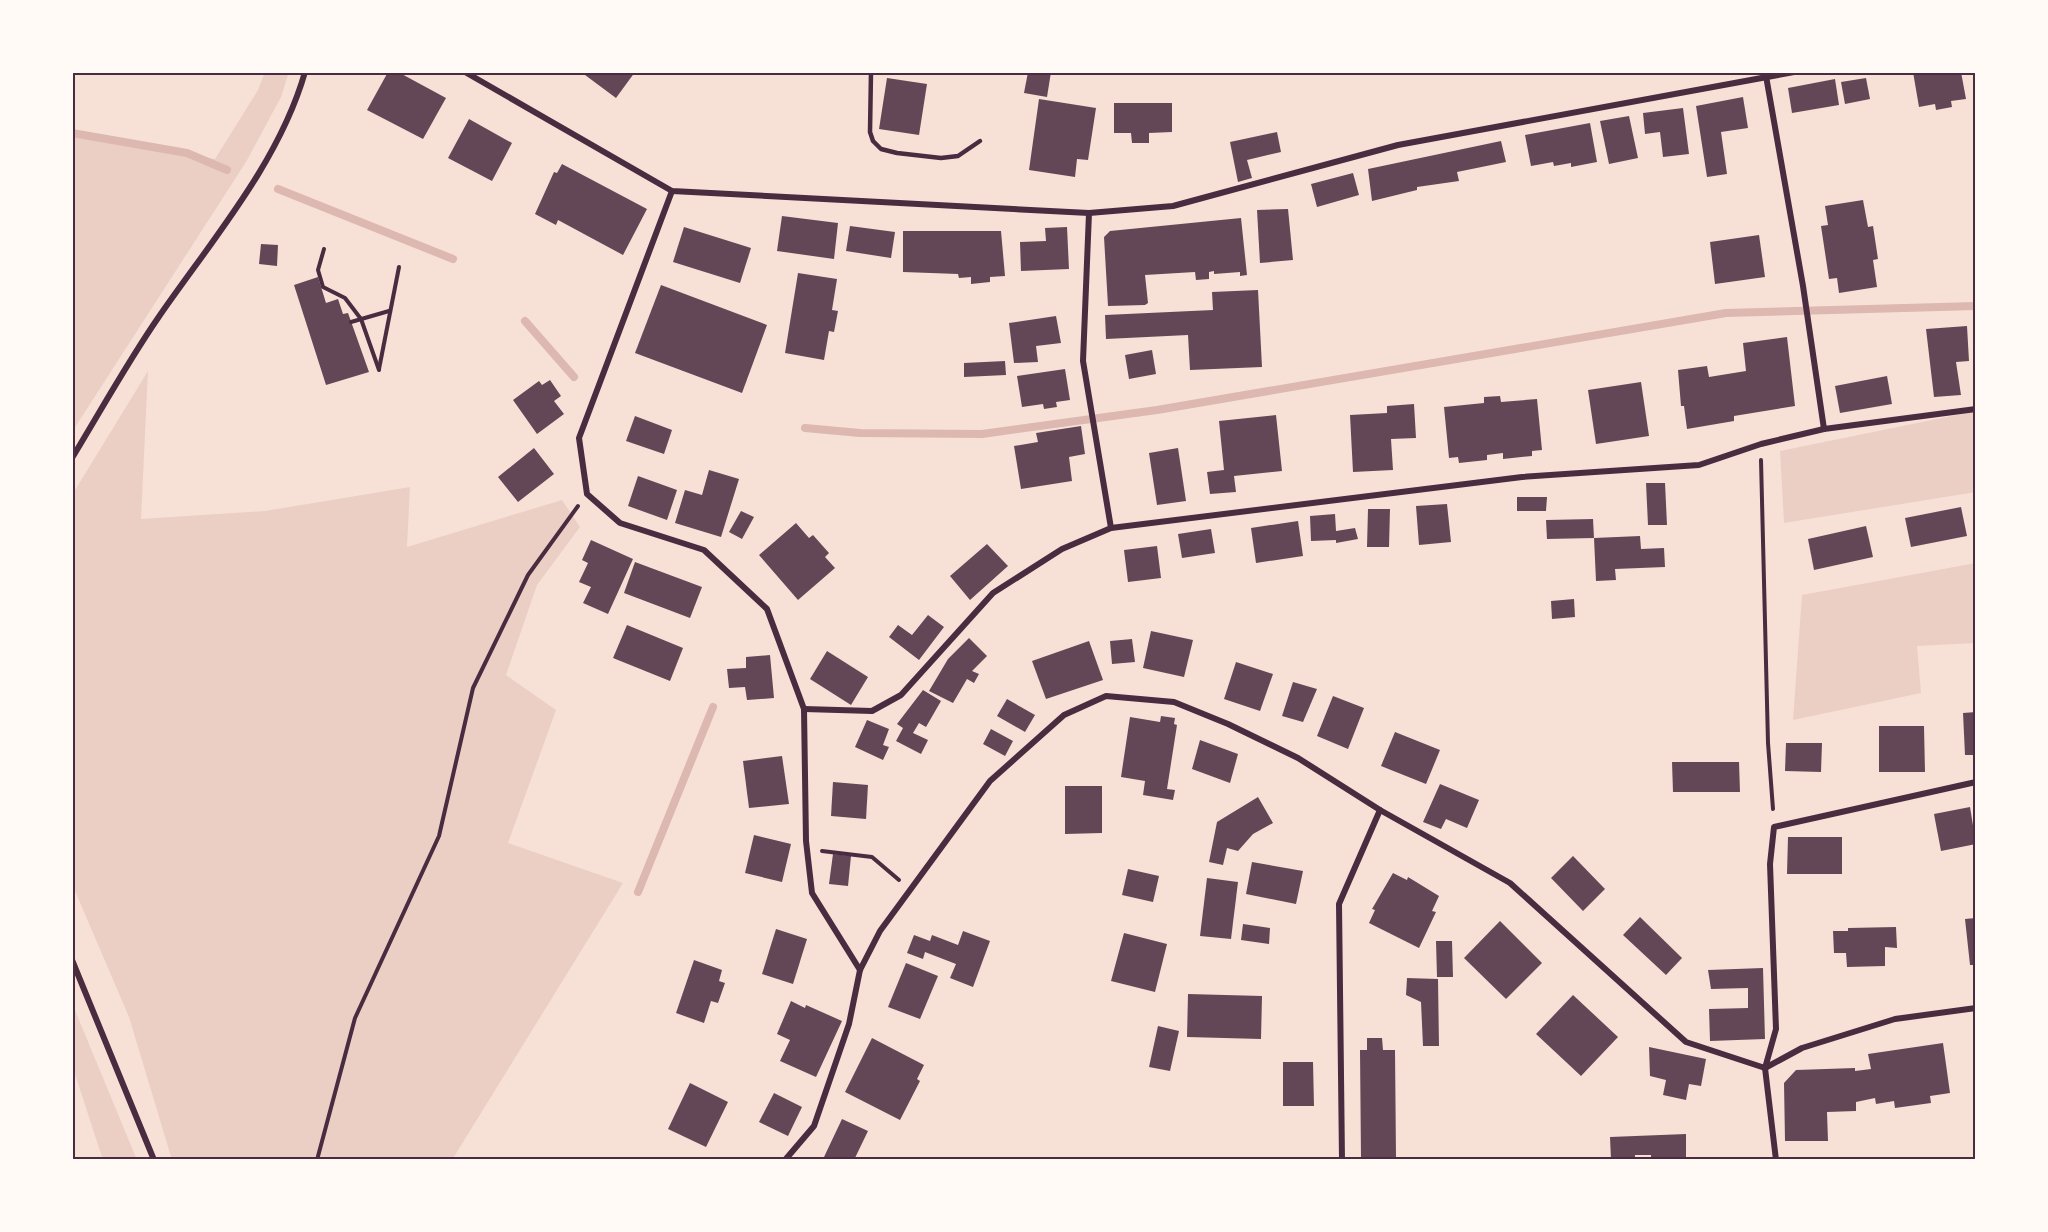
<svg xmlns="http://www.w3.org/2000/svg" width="2048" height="1232" viewBox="0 0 2048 1232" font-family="Bitter,serif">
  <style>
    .green { fill: #ebcfc5 }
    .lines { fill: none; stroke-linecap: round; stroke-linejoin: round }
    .stream { stroke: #dcb8b0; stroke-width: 8 }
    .building { fill: #644757 }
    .path { stroke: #4a2c40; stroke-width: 4 }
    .service { stroke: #4a2c40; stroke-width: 4.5 }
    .minor { stroke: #4a2c40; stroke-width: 6 }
    .neatline { fill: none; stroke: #4a2c40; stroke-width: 2 }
  </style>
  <rect width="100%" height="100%" fill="#f7e1d7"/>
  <g class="green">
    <path d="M265,72H289L281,97L246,162L72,432V137L215,159L258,90Z"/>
    <path d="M148,371L141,519L265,511L410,487L407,547L562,500L580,527L537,585L506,675L556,710L508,843L623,883L452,1160H172L129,1017L72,884V495Z"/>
    <path d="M1976,411V492L1784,523L1780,451Z"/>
    <path d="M1976,563V643L1917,646L1921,693L1793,720L1802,595Z"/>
    <path d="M72,1003L137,1160H103L72,1065Z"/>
  </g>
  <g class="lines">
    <g class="stream">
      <path d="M72,133L187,153L227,170"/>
      <path d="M278,189L453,259"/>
      <path d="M525,321L574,377"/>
      <path d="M805,428L860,433L982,434L1157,410L1726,313L1976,306"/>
      <path d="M638,892L713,707"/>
    </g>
  </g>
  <g class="building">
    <path d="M388,72H398L446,98L423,139L367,110Z"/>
    <path d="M581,72H635L616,98Z"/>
    <path d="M1028,72H1051L1047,97L1024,93Z"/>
    <path d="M1913,72H1961L1966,99L1951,101L1952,107L1936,110L1935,104L1919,107Z"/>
    <path d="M887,78L927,84L919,135L879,129Z"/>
    <path d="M1866,78L1870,99L1845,104L1841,82Z"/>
    <path d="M1835,79L1839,105L1792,113L1788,88Z"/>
    <path d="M1743,97L1748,128L1721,132L1727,174L1707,177L1696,106Z"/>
    <path d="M1039,99L1096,108L1088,160L1077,159L1075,177L1029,170Z"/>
    <path d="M1114,103H1172V132L1149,133V143H1132L1131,133H1114Z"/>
    <path d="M1683,108L1689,154L1663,157L1660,132L1645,134L1643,113Z"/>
    <path d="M1629,116L1638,158L1609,164L1600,121Z"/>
    <path d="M469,119L512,143L492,181L448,158Z"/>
    <path d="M1590,123L1597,162L1571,167V163L1554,166L1553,162L1531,166L1525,135Z"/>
    <path d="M1277,132L1281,152L1247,160L1252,178L1238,182L1230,142Z"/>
    <path d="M1501,141L1506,162L1457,172L1459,181L1417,187V190L1372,201L1368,169Z"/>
    <path d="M562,164L647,209L623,255L558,220L556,225L535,214L554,172L557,173Z"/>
    <path d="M1353,173L1359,195L1317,207L1311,184Z"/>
    <path d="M1863,200L1868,227L1873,226L1878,259L1873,260L1877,287L1839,293L1837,278L1829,279L1821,226L1828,225L1825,206Z"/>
    <path d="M1288,209L1293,260L1260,263L1257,210Z"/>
    <path d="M782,216L838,223L834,259L777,251Z"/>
    <path d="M1241,218L1247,275L1240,276V272L1214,274V271L1209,272V279L1196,280L1195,272L1145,275L1148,303L1145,305L1108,306L1104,237L1110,231Z"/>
    <path d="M850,226L895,232L891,258L846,251Z"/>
    <path d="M684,227L751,248L740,283L673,262Z"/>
    <path d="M1067,227L1069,269L1021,271L1020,242L1046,241L1045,228Z"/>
    <path d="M903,231H1001L1005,276L990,277V282L971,284V277L959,278L958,274L903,272Z"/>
    <path d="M1759,235L1765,277L1715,284L1710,242Z"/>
    <path d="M261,244L278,245L277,266L259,264Z"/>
    <path d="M798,273L837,279L832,310L838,311L834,332L829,331L824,360L785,353Z"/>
    <path d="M318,277L326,303L338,299L343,314L348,313L369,372L326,385L294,285Z"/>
    <path d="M661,285L767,325L742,393L635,353Z"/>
    <path d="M1258,290L1262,367L1190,370L1188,335L1106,339L1105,315L1213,310L1212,292Z"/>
    <path d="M1056,316L1061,343L1036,346L1038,362L1014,363L1009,323Z"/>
    <path d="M1967,326L1969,361L1956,362L1961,395L1934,397L1926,329Z"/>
    <path d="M1787,337L1795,406L1734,416V421L1687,429L1684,406H1681L1678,370L1707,366L1709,377L1746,371L1743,343Z"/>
    <path d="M1152,350L1156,374L1129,379L1125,355Z"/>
    <path d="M1005,361L1006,375L964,377V363Z"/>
    <path d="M1065,369L1070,400L1056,402L1057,407L1044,409L1043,404L1022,407L1017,376Z"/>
    <path d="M1887,376L1892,404L1840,413L1835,386Z"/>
    <path d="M550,380L561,396L554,401L564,414L537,434L513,400L539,381L542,385Z"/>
    <path d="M1641,382L1649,436L1596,444L1588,390Z"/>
    <path d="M1500,396L1501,402L1537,399L1542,450L1532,451V456L1503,459V453L1487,455V460L1459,463L1458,457L1449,458L1444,407L1484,403V397Z"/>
    <path d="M1414,404L1416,438L1391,439L1393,470L1353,472L1350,415L1387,413V406Z"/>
    <path d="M1276,415L1282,471L1234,476L1236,492L1210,494L1207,472L1224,470L1219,421Z"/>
    <path d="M635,416L672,430L664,454L626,441Z"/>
    <path d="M1081,426L1085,454L1069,457L1072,481L1021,489L1014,446L1038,442L1036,433Z"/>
    <path d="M534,448L554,474L518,502L498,477Z"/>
    <path d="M1178,448L1186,501L1157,505L1149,453Z"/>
    <path d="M709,470L739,479L721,537L675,523L685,490L702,495Z"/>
    <path d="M638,476L677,490L667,520L628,506Z"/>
    <path d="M1646,483H1665L1667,525H1648Z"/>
    <path d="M1517,497H1547L1546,511H1517Z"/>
    <path d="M1447,504L1451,542L1419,545L1416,506Z"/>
    <path d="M1961,507L1967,536L1911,547L1905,518Z"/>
    <path d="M1368,509H1390L1389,547H1367Z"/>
    <path d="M741,511L754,517L742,539L729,532Z"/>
    <path d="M1335,514L1336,531L1355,528L1358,539L1336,543V540L1311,541L1310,516Z"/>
    <path d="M1593,519L1594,538L1547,539L1546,520Z"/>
    <path d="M1298,521L1303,556L1256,563L1251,528Z"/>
    <path d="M796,523L809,538L813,535L829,553L825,557L835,568L798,600L759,555Z"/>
    <path d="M1866,526L1873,557L1814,570L1808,539Z"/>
    <path d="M1211,529L1215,553L1182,558L1178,534Z"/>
    <path d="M1640,536L1641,549L1664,548L1665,567L1615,569L1616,580L1596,581L1594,538Z"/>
    <path d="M591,540L633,559L608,614L583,603L591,587L579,582L588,563L582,560Z"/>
    <path d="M987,544L1008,566L970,600L950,576Z"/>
    <path d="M1157,546L1161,578L1128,582L1124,550Z"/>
    <path d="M635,562L702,587L690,618L624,593Z"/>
    <path d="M1574,599L1575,617L1552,619L1551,601Z"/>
    <path d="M928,615L944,627L919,660L889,637L898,625L912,635Z"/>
    <path d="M627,625L683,648L670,681L613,658Z"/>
    <path d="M1151,631L1193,640L1184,677L1143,668Z"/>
    <path d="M969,638L987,656L972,671L979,674L974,683L967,679L953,703L929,691L948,659Z"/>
    <path d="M1132,639L1135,662L1112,664L1110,641Z"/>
    <path d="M1089,641L1103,680L1046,699L1032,661Z"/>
    <path d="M827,651L868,677L851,705L810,679Z"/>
    <path d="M770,655L774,698L747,700L745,687L729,688L727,669L746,668V657Z"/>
    <path d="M1236,662L1273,674L1260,711L1224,699Z"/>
    <path d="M1293,682L1317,689L1303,722L1282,716Z"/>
    <path d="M923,690L941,701L926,727L919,723L913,733L928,740L921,754L896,741L903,728L897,724Z"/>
    <path d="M1333,696L1364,708L1348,749L1317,736Z"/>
    <path d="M1007,699L1035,715L1025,732L997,716Z"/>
    <path d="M1976,712V755H1965L1963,713Z"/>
    <path d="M1161,716L1175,718L1174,724L1177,725L1167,789L1175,790L1173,800L1143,795L1145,781L1121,777L1130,717L1160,722Z"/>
    <path d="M867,720L889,729L883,745L889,747L883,760L855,747Z"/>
    <path d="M1879,726H1924L1925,772H1879Z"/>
    <path d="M991,729L1013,741L1005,756L983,744Z"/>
    <path d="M1395,732L1440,750L1426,784L1381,766Z"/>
    <path d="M1200,740L1238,754L1230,783L1192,769Z"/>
    <path d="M1786,743H1822L1821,772L1785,771Z"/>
    <path d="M782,756L789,804L749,808L743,761Z"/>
    <path d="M1672,762H1739L1740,792H1673Z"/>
    <path d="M833,782L868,785L866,819L831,816Z"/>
    <path d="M1440,784L1479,800L1467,828L1446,819L1441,829L1423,822Z"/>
    <path d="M1065,786H1102V833L1065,834Z"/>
    <path d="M1258,797L1273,823L1253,834L1238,851L1227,848L1223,865L1209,862L1217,822Z"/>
    <path d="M1970,807L1976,844L1941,851L1934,814Z"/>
    <path d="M754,835L791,844L782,882L745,873Z"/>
    <path d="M1788,837H1842V874H1787Z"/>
    <path d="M833,854L851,856L848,886L829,884Z"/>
    <path d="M1573,856L1605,889L1583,911L1551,878Z"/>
    <path d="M1252,862L1303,871L1296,904L1246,894Z"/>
    <path d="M1128,869L1159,876L1153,902L1122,895Z"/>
    <path d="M1393,873L1407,880L1408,877L1439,896L1432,911L1436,912L1419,948L1369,923L1375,910L1372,909Z"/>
    <path d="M1207,878L1238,882L1231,939L1200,936Z"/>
    <path d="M1640,917L1682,958L1666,975L1623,935Z"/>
    <path d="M1976,918V965H1970L1965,919Z"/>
    <path d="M1500,921L1542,963L1506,999L1464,958Z"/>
    <path d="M1243,924L1270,928L1269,944L1241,940Z"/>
    <path d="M1896,927L1897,948L1885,947V966L1847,967L1846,953H1834L1833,931H1848V928Z"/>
    <path d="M776,929L807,939L793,984L762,974Z"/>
    <path d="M963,931L990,941L973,987L950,978L956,964L925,952L923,959L907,953L914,935L930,941L932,935L958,945Z"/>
    <path d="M1124,933L1167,944L1155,992L1111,981Z"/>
    <path d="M1436,941H1452L1453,977H1437Z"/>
    <path d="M694,960L722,970L719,981L725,983L718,1003L711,1001L704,1023L676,1013Z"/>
    <path d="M906,963L938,976L920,1019L888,1007Z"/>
    <path d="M1763,968L1765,1039L1710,1041L1709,1009L1748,1008V988L1711,989L1708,970Z"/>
    <path d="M1407,978L1438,979L1439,1046H1423L1421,1002L1406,995Z"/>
    <path d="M1188,994L1262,996L1261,1039L1187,1037Z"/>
    <path d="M1573,995L1618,1037L1581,1076L1536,1034Z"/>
    <path d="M791,1001L805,1008L806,1005L842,1021L816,1077L780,1061L790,1040L777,1034Z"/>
    <path d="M1158,1026L1179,1031L1170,1071L1149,1067Z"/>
    <path d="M872,1038L924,1065L917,1079L920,1081L900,1120L845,1092Z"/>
    <path d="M1367,1038H1382L1383,1050H1395L1396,1158L1361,1159L1360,1050H1367Z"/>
    <path d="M1943,1043L1950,1093L1930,1096L1931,1103L1895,1108L1894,1101L1876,1104L1875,1098L1856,1102V1111L1827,1112L1828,1141H1785L1784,1083L1796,1070L1855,1068V1071L1871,1069L1868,1054Z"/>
    <path d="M1649,1047L1706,1059L1701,1086L1689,1084L1686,1100L1663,1095L1666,1080L1650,1076Z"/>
    <path d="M1283,1062H1313L1314,1106H1283Z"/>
    <path d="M690,1083L728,1102L706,1147L668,1129Z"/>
    <path d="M774,1093L802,1107L788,1136L759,1122Z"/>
    <path d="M842,1119L868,1131L854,1160H831L824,1157Z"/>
    <path d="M1686,1134V1160H1651V1155H1635V1160H1611L1610,1137Z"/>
  </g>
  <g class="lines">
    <g class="path">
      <path d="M324,249L318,270L323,287L345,298L361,319L379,370"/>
      <path d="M351,322L389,311"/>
      <path d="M379,369L399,267"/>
      <path d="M1761,460L1768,743L1773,809"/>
      <path d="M822,851L872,857L899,880"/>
      <path d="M317,1160L355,1018L439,836L473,688L528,575L578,506"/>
    </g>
    <path class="service" d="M871,72L870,132L873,141L881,149L897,153L941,158L958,156L980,141"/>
    <g class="minor">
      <path d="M465,72L672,191L1089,213L1173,206L1398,145L1794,72"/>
      <path d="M1766,76L1803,286L1824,429"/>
      <path d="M672,191L579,438L587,494L620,523L704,550L767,609L804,709L806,841L812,893L860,970"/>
      <path d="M1089,213L1083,361L1111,528"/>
      <path d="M72,458C100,412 127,363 158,318C211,241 279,163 305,72"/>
      <path d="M804,709L872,711L901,695L993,593L1062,549L1111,528L1522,477L1699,465L1761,444L1824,429L1976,409"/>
      <path d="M72,960L154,1160"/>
      <path d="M1765,1068L1802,1048L1895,1019L1976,1008"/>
      <path d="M785,1160L814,1126L849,1024L860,970L880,931L990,781L1064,715L1106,696L1174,702L1228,724L1298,758L1380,810L1510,883L1686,1042L1765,1068"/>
      <path d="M1342,1160L1339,904L1380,810"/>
      <path d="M1776,1160L1765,1068L1776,1029L1770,864L1774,827L1976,782"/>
    </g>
  </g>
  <rect width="2048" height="1232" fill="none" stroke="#fffaf5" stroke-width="147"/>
  <rect x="74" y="74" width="1900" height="1084" class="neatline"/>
</svg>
